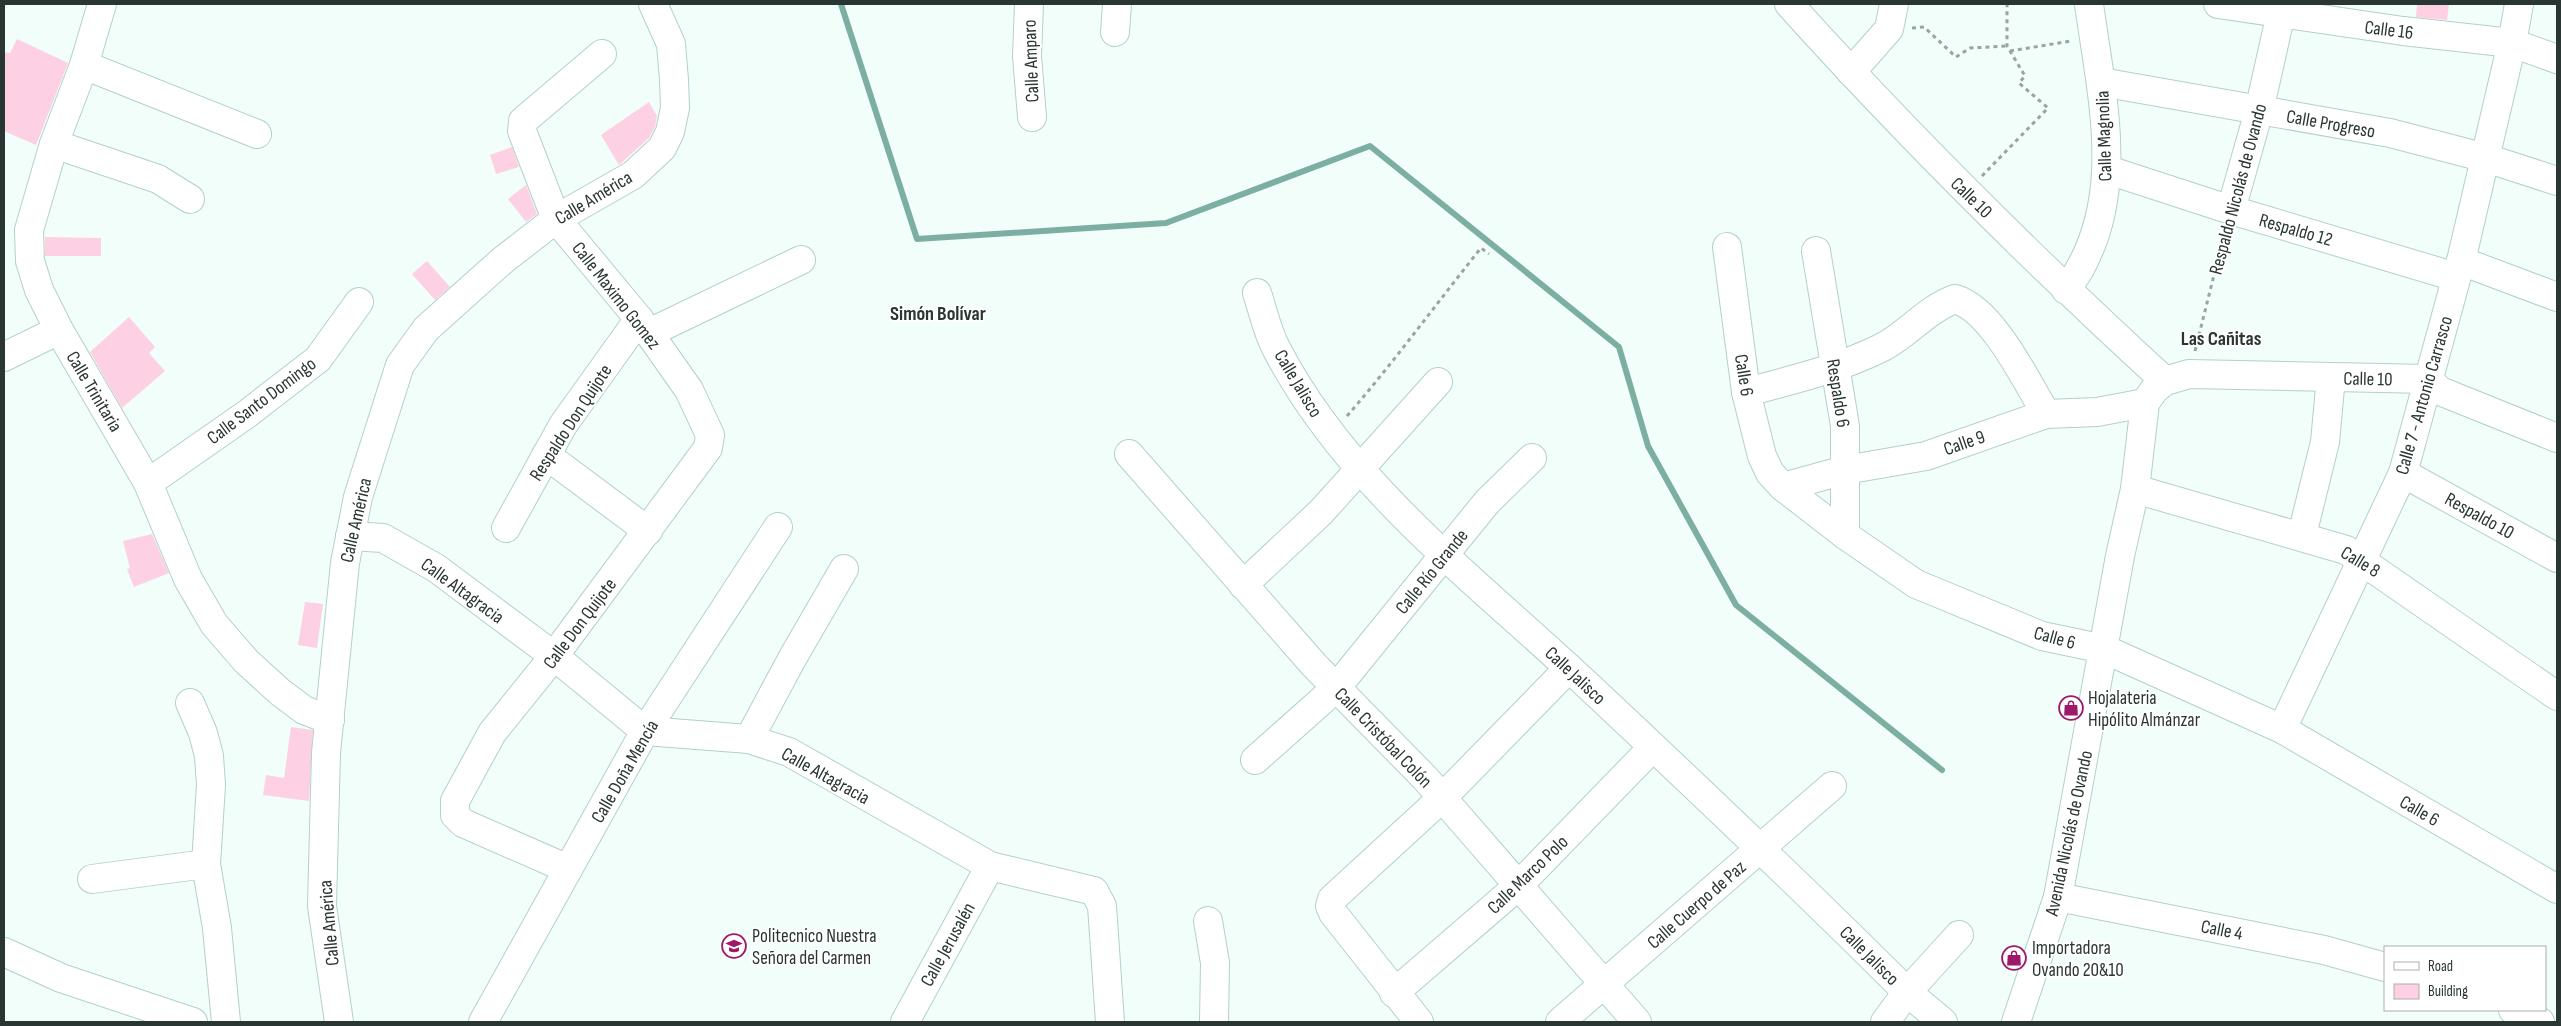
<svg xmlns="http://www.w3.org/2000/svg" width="2561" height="1026" viewBox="0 0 2561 1026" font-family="'Sofia Sans Condensed',sans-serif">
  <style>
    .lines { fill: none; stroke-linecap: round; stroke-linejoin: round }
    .stream { stroke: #7cafa2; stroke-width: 6 }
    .building { fill: #fdd0e4 }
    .minor-casing { stroke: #b2d1c8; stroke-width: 30 }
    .path { stroke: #98a5a1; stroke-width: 3; stroke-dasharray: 4 4; stroke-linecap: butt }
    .minor { stroke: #fff; stroke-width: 28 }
    .labels { text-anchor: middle; stroke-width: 4; stroke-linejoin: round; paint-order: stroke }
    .street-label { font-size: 19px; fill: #2a3633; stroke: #fff }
    .poi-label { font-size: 19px; fill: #2a3633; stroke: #fff; text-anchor: start }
    .neighbourhood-label { font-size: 20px; font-weight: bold; fill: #2a3633; stroke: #fff }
  </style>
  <rect width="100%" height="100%" fill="#f1fefa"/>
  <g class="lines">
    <path class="stream" d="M841,4L917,239L1166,223L1370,146L1619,347L1648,446L1736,605L1942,770"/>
  </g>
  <g class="building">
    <path d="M2417,4H2449L2447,20L2416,17Z"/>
    <path d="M17,39L68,63L36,145L4,131V52L10,53Z"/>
    <path d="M649,102L657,116L655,127L649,138L619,165L601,135Z"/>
    <path d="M512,147L519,167L496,174L490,155Z"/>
    <path d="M526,185L537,214L526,222L508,199Z"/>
    <path d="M45,237L101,238V256H45Z"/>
    <path d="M427,261L450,287L435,300L412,274Z"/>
    <path d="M129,317L155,347L149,353L165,371L122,408L90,352Z"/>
    <path d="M152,534L169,573L134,587L127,569L130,568L123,541Z"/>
    <path d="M305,602L323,604L317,648L298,645Z"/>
    <path d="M291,727L313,730L309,801L263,795L266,775L284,778Z"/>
  </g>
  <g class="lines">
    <g class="minor-casing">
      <g id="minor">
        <path d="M102,4L84,65L54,144L29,230L30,261L39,290L59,330L148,483L188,579L214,624L246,661L280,692L304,710L330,720"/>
        <path d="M1029,4L1027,56L1032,117"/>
        <path d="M1789,4C1908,136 2034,261 2165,381"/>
        <path d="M2218,4L2403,31L2512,43L2557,59"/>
        <path d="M1115,32L1117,4"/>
        <path d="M84,65L257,134"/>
        <path d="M1851,72L1889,29L1894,4"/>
        <path d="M2101,82L2390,133L2486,158L2557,181"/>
        <path d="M54,144L158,179L190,199"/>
        <path d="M2108,170L2231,210L2456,277"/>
        <path d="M2231,210L2259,111L2283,4"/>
        <path d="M1727,247L1746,392L1762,456L1770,473L1783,487L1845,535L1916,584L2042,636L2104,649L2282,729L2557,889"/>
        <path d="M1816,251L1845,426V535"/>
        <path d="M2461,261L2557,297"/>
        <path d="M2066,290C2130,205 2102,100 2089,4"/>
        <path d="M1257,293C1263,311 1267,331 1276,348C1345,482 1474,579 1582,680C1692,783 1801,886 1907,992L1943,1022"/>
        <path d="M649,333L801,260"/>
        <path d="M4,357L59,330"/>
        <path d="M1746,392C1793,380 1838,369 1881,348C1907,335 1927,309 1955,299C1992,309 2027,382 2046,414"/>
        <path d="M1129,454L1314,665L1425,778L1637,1022"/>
        <path d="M546,455L648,531"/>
        <path d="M2403,473L2557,558"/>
        <path d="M148,483L247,414L318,359L359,302"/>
        <path d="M1783,487L1845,470L1926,456L2046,414L2097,412L2145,403"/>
        <path d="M2135,489L2346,550L2557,696"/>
        <path d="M506,528L563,425L639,319"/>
        <path d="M2302,535L2325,442L2331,377"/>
        <path d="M350,536L383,538L436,568L554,656L645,731L749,739L789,752L990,866L1094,891L1102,906L1110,1022"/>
        <path d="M1243,585L1321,512L1438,382"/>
        <path d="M190,703L203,733L209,756L211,785L206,864L217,928L226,1022"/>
        <path d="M2282,729L2403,473L2461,261L2512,43L2519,4"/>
        <path d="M749,739L793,657L844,569"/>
        <path d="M1255,760L1336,688L1487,502L1532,458"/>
        <path d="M568,869L463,823L455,815V801L492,733L554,656L708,448L710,435L689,390L639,319L556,219L522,131L523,121L602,54"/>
        <path d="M92,879L206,864"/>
        <path d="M2058,897L2324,950L2385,967"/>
        <path d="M1208,921L1215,963L1214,1022"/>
        <path d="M4,952L61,978L193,1022"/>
        <path d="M1394,993L1518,886L1653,747"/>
        <path d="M2513,1010L2540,1022"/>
        <path d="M339,1022L322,906L326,753L345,563L358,497L400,365L426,329L503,260L556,219L633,175L662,148L670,132L675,108L674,80L671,44L653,4"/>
        <path d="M483,1022L645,731L778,527"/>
        <path d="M905,1022L990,866"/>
        <path d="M1419,1022L1333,913L1330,906L1332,899L1442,798L1569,668"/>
        <path d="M1560,1022L1832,786"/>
        <path d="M1885,1022L1907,992L1959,935"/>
        <path d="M2016,1022L2058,897L2120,556L2135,489L2145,403L2154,390L2165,381L2189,374L2428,379L2440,391L2557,438"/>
      </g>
    </g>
    <g class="path">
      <path d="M1912,28L1924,27L1956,57L1970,48L2007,46"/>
      <path d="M2010,51L2071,41"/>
      <path d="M1982,176L2048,108L2019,83L2025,76L2007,46V4"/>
      <path d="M2195,351L2225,231"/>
      <path d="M1347,416C1394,362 1436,304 1481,248L1489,254"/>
    </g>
    <use href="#minor" class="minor"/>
  </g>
  <defs>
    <g id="shop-ring" transform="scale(1.25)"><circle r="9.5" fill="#fff" stroke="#9e196a" stroke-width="1.5"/><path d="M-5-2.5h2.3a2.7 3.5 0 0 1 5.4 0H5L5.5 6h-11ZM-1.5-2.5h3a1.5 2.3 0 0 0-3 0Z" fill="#9e196a"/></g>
    <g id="school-ring" transform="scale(1.25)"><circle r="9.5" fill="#fff" stroke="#9e196a" stroke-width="1.5"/><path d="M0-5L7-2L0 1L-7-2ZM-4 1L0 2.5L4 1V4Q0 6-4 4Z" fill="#9e196a"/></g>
  </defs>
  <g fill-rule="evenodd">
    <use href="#shop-ring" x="2071" y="708"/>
    <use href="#school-ring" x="734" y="946"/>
    <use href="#shop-ring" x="2014" y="958"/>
  </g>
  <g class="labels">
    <g class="street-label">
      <text transform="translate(2389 29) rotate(7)" y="7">Calle 16</text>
      <text transform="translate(1030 61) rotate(-92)" y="7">Calle Amparo</text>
      <text transform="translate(2331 123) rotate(10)" y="7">Calle Progreso</text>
      <text transform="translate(2103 136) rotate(-92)" y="7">Calle Magnolia</text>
      <text transform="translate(2237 189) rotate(-75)" y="7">Respaldo Nicolás de Ovando</text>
      <text transform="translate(593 197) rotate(-31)" y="7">Calle América</text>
      <text transform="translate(1972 197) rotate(44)" y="7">Calle 10</text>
      <text transform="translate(2296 229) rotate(16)" y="7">Respaldo 12</text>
      <text transform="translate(617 295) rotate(52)" y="7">Calle Maximo Gomez</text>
      <text transform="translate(1745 375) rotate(81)" y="7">Calle 6</text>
      <text transform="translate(2368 378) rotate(1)" y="7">Calle 10</text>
      <text transform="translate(1299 383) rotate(59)" y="7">Calle Jalisco</text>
      <text transform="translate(95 391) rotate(59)" y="7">Calle Trinitaria</text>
      <text transform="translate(1839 393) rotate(81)" y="7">Respaldo 6</text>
      <text transform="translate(2423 395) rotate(-74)" y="7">Calle 7 - Antonio Carrasco</text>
      <text transform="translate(261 400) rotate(-37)" y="7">Calle Santo Domingo</text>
      <text transform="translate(570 422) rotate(-57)" y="7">Respaldo Don Quijote</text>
      <text transform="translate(1964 442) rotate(-19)" y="7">Calle 9</text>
      <text transform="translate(2480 515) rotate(29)" y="7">Respaldo 10</text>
      <text transform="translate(355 520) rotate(-77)" y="7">Calle América</text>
      <text transform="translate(2361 561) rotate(31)" y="7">Calle 8</text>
      <text transform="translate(1431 571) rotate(-51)" y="7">Calle Río Grande</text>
      <text transform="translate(463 590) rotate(36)" y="7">Calle Altagracia</text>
      <text transform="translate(579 623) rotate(-53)" y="7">Calle Don Quijote</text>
      <text transform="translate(2055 637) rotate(15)" y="7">Calle 6</text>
      <text transform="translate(1576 675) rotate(43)" y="7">Calle Jalisco</text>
      <text transform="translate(1384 737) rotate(46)" y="7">Calle Cristóbal Colón</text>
      <text transform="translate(624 771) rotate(-60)" y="7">Calle Doña Mencía</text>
      <text transform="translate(826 775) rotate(29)" y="7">Calle Altagracia</text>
      <text transform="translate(2420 810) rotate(30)" y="7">Calle 6</text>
      <text transform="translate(2068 833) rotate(-78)" y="7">Avenida Nicolás de Ovando</text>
      <text transform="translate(1527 874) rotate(-44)" y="7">Calle Marco Polo</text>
      <text transform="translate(1696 904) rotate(-41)" y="7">Calle Cuerpo de Paz</text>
      <text transform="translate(328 923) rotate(-95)" y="7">Calle América</text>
      <text transform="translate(2222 929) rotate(11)" y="7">Calle 4</text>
      <text transform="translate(947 944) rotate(-61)" y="7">Calle Jerusalén</text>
      <text transform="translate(1870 955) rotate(45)" y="7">Calle Jalisco</text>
    </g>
    <g class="poi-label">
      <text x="2088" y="704">Hojalateria<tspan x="2088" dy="22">Hipólito Almánzar</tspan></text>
      <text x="752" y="942">Politecnico Nuestra<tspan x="752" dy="22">Señora del Carmen</tspan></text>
      <text x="2032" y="954">Importadora<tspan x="2032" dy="22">Ovando 20&amp;10</tspan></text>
    </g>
    <g class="neighbourhood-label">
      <text x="938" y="320">Simón Bolívar</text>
      <text x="2221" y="345">Las Cañitas</text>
    </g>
  </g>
  <rect width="2561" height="1026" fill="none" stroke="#2a3633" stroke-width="10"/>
  <rect x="2384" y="946" width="162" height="65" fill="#ffffff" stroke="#aaafad"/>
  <rect x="2394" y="962" width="25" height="8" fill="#ffffff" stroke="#aaafad"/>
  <text x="2428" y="971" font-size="15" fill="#2a3633">Road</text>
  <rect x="2394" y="984" width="25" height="15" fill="#fdd0e4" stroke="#aaafad"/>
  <text x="2428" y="996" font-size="15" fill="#2a3633">Building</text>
</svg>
